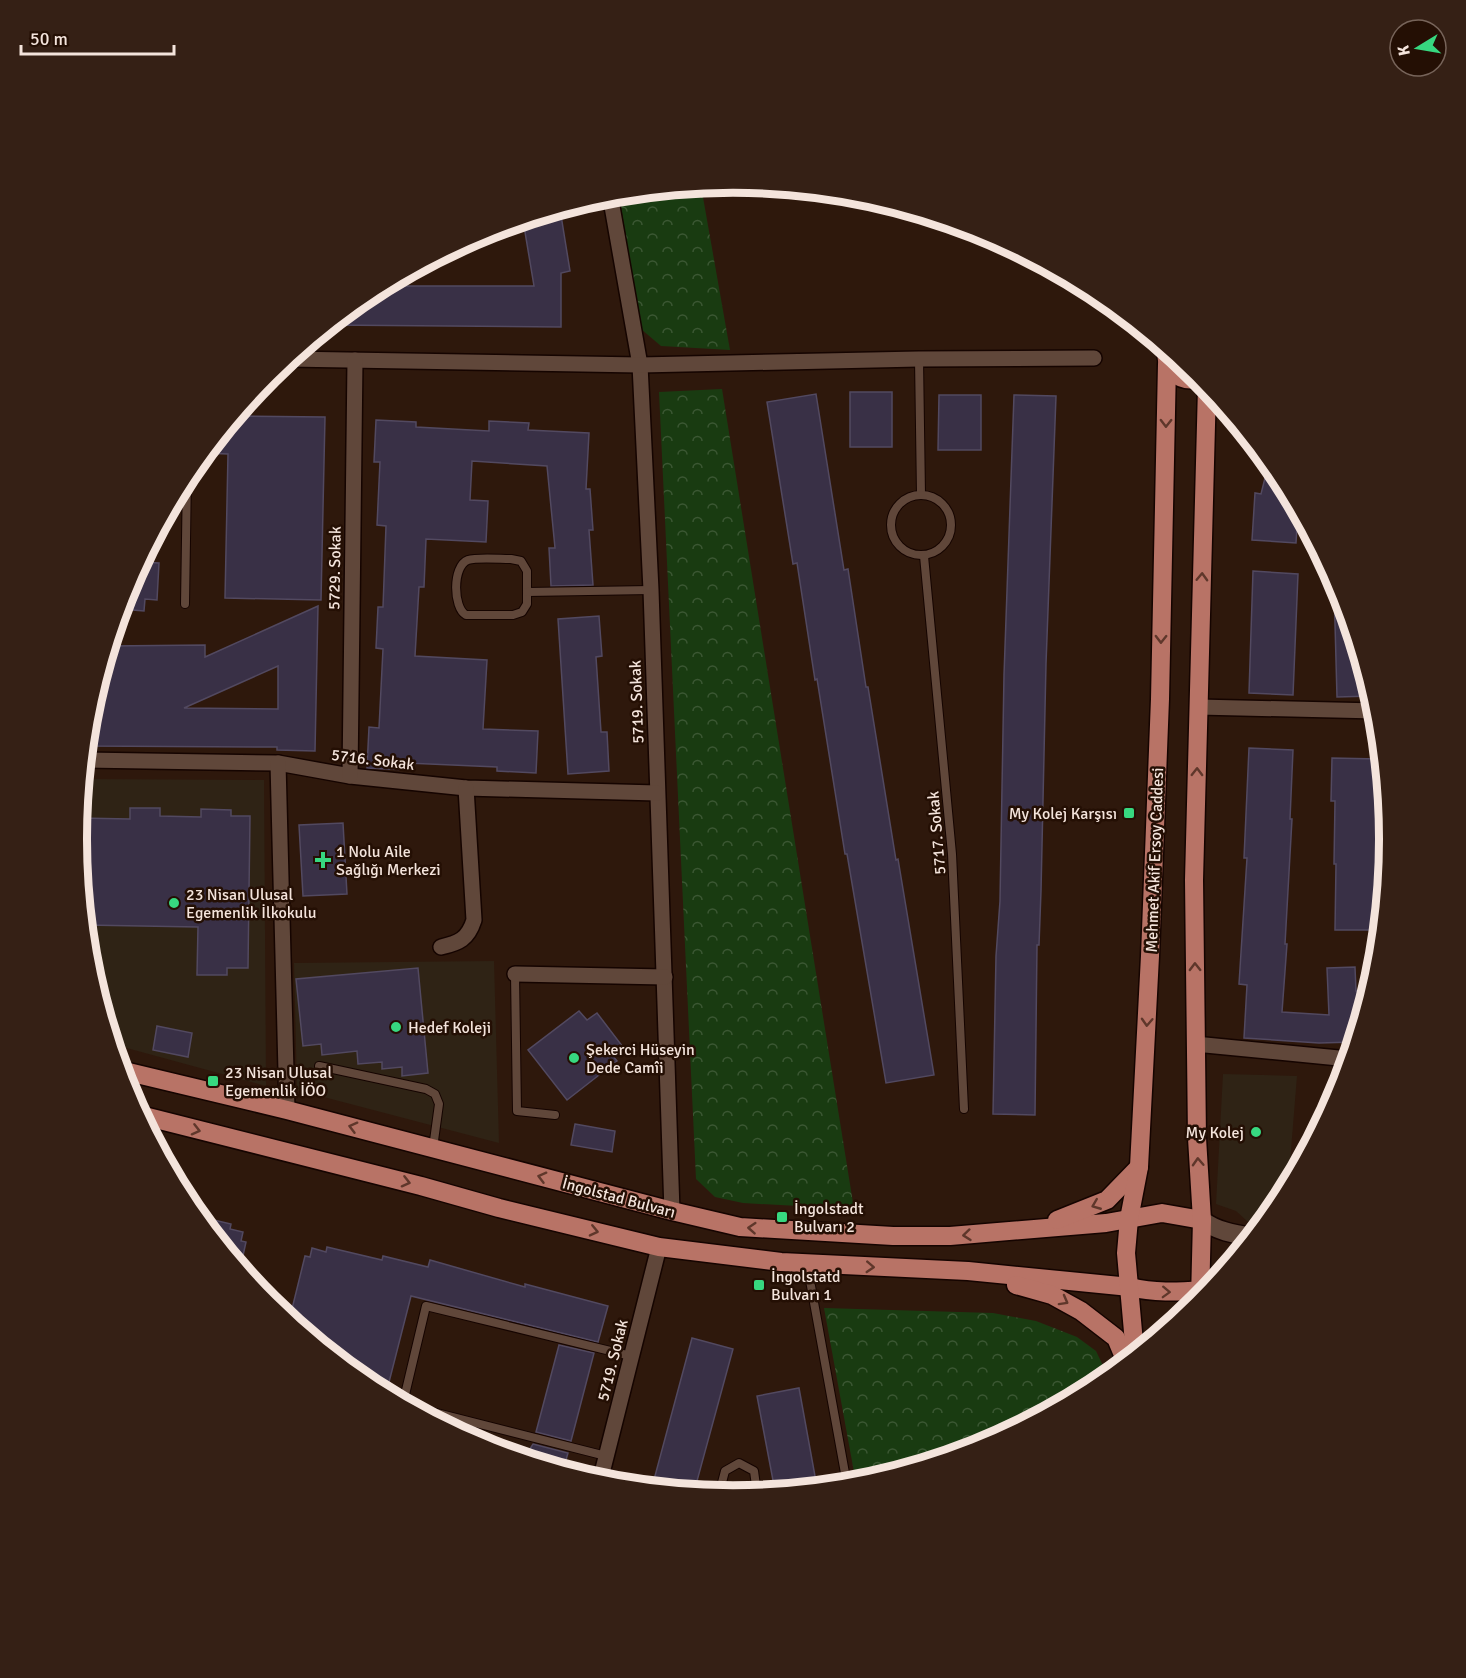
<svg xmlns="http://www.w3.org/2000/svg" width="1466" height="1678" viewBox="0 0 1466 1678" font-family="Signika,sans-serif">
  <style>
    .education { fill: #2f2315 }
    .forest { fill: url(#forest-crowns) }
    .building { fill: #393046; stroke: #524960; stroke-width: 1.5; fill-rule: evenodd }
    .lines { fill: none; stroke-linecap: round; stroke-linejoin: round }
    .lane-casing { stroke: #150400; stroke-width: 10 }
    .street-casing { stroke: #150400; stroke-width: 18 }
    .secondary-casing { stroke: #150400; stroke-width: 21 }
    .primary-casing { stroke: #150400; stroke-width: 21 }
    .lane { stroke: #60473a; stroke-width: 8 }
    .street { stroke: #60473a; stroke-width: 15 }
    .secondary { stroke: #60473a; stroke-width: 18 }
    .primary { stroke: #b87366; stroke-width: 18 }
    .oneway { stroke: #5f372b }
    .poi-dot { fill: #37d880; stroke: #240f04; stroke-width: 2 }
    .labels { text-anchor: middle; stroke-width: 5; stroke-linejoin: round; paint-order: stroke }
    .street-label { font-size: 16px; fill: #f4e4dc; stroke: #240f04 }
    .poi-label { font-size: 16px; fill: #f4e4dc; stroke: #240f04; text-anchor: start }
    .rim { fill: none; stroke: #f4e4dc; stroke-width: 8 }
  </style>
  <defs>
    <pattern id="forest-crowns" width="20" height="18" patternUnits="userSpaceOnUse" patternTransform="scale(1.5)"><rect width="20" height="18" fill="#193b11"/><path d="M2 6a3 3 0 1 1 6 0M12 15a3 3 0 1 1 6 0" fill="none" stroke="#3b5733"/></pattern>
  </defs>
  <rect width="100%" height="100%" fill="#2e180c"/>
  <g class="education">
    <path d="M82,779L264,780L266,1086L112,1044L89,967L77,839Z"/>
    <path d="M494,961L499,1143L297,1090L294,963Z"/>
    <path d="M1223,1074L1297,1076L1288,1187L1279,1204L1261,1226L1247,1221L1236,1211L1216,1204Z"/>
  </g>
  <g class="forest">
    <path d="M701,186L730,350L661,346L641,329L619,194Z"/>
    <path d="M722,389L854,1209L743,1203L715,1197L696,1179L659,392Z"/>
    <path d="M824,1308L993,1313L1036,1321L1077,1337L1096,1351L1108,1376L1097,1385L984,1446L856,1483Z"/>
  </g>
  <g class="building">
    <path d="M560,209L570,271L561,273V327L329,325L369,293L382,286H534L523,220Z"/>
    <rect x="850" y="392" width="42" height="55"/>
    <path d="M816,394L844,570L848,569L866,687H868L896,860L898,859L934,1075L886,1083L847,854H845L817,679L815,680L797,563L793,564L767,402Z"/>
    <path d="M939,395H981V450H938Z"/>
    <path d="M1014,395L1056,396L1046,664L1041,891L1039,945H1037L1035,1115L993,1114L996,956L1000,901L1004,675Z"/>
    <path d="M235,416L325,417L321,600L225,598L228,454L204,453Z"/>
    <path d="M376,420L416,422V427L489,431V421L529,423L528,430L589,433L586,489H590L593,530H589L593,585L551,586L549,548H555L547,466L472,461L470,500L488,501L486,542L426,539L424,587H419L415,656L487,660L483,729L538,731L536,773L497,771V767L407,763V770L367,768L369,727L379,728L383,649L376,648L378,607H383L386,526L377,525L380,462H374Z"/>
    <path d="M1269,462L1279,475L1298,510L1296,543L1252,540L1255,493L1261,494Z"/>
    <path d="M140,562L159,563L157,600L145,599L144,611L120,609L127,587Z"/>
    <path d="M1253,571L1298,574L1293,695L1249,693Z"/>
    <path d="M1338,586L1340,588L1372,696L1337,697L1334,587Z"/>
    <path d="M318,606L315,751L277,750V747L86,746L89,711L109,646L205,645V657ZM278,666V709L184,708Z"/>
    <path d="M599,616L602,656L596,657L601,732H607L609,771L568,774L558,619Z"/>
    <path d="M1249,748L1293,750L1290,819H1292L1285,944H1287L1282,1012L1329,1015L1327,968L1355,967L1356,991L1370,990L1354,1042L1319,1043L1244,1038L1247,985L1239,984L1247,858H1244Z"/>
    <path d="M1332,758L1378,759L1377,822H1380L1378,889H1381L1380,930H1335L1336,864H1334L1335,801H1331Z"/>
    <path d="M130,808H160V816L201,817V809L231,810V816H250L248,968H227V975H197L198,927L85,925L76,839L79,818L130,819Z"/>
    <path d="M343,823L347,894L303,896L299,825Z"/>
    <path d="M418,968L428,1073L402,1076V1067L382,1069V1062L358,1064L357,1051L322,1055L321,1044L303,1046L296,979Z"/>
    <path d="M579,1011L587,1020L597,1013L623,1047L612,1055L617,1061L567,1100L528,1050Z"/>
    <path d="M157,1026L192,1033L188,1057L153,1050Z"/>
    <path d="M575,1124L615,1131L612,1152L571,1145Z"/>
    <path d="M197,1216L231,1224L230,1229L243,1232L241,1241L246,1242L242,1260L237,1259L236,1263Z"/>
    <path d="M327,1247L382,1260L383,1256L428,1267L430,1260L525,1287V1284L608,1306L598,1342L411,1296L386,1394L368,1385L306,1334L308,1322L290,1317L305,1256L310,1257L312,1248L326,1252Z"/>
    <path d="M692,1338L733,1349L694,1492L652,1487Z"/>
    <path d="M559,1345L594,1353L571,1441L536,1432Z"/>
    <path d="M799,1388L817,1487L775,1491L757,1396Z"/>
    <path d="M533,1444L568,1453L563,1470L524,1458Z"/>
  </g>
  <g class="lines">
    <g class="lane-casing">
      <g id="lane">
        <path d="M919,359L921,495"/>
        <circle cx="921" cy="525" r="30"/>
        <path d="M175,497H186"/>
        <path d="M924,556L952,854L964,1109"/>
        <path d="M511,559L521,561L527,571V604L522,612L513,615H466C453,608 452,566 468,560C477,557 500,559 511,559Z"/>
        <path d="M527,592L651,590"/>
        <path d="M185,604L187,475"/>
        <path d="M515,974L517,1111L555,1115"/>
        <path d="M319,1066L426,1089L435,1094L439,1104L433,1148"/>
        <path d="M807,1264L847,1484"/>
        <path d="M403,1403L426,1306L631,1356"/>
        <path d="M405,1405L606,1456"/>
        <path d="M719,1494L725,1471L739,1463L754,1471L757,1493"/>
      </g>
    </g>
    <g class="street-casing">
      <g id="street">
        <path d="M610,195L640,365L651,590L672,1211"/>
        <path d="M288,359L640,365L919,359L1094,358"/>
        <path d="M1198,707L1377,711"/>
        <path d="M84,760L278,763L350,776L466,788L657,793"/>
        <path d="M278,763L287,1110"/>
        <path d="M350,776L355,360"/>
        <path d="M441,947C459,943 468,939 474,920L466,788"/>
        <path d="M515,974L665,977"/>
        <path d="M1195,1044L1349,1059"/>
        <path d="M600,1481L659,1247"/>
      </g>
    </g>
    <g class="secondary-casing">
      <path id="secondary" d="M1202,1220C1216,1231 1234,1234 1252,1237"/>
    </g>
    <g class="primary-casing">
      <g id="primary">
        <path d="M1167,350C1164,370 1180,384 1200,378"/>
        <path d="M120,1070L287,1110L672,1211L740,1227L893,1236H950L1106,1223L1162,1213L1202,1220"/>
        <path d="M140,1115L421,1186L499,1208L659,1247L781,1262L968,1271L1130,1287C1154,1293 1177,1292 1202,1290"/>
        <path d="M1057,1220L1107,1200L1139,1167"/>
        <path d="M1016,1285L1052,1295L1081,1311L1116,1338L1126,1362"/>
        <path d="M1200,1299L1202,1220L1197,1138L1194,880L1207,387"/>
        <path d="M1135,1354L1126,1253L1129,1219L1139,1167L1150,956L1160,699L1167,364"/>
      </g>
    </g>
    <use href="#lane" class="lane"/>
    <use href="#street" class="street"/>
    <use href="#secondary" class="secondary"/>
    <use href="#primary" class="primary"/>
  </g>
  <defs><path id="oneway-chevron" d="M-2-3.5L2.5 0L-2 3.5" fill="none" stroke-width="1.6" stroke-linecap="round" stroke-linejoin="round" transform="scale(1.5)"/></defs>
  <g class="oneway">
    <use href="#oneway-chevron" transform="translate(1166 423) rotate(91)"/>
    <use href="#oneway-chevron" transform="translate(1202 577) rotate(-88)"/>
    <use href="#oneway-chevron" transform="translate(1161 639) rotate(91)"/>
    <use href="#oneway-chevron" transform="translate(1197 772) rotate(-89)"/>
    <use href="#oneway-chevron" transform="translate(1195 967) rotate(-91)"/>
    <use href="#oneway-chevron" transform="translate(1147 1022) rotate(93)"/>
    <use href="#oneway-chevron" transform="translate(353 1127) rotate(-165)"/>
    <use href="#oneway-chevron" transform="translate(196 1130) rotate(14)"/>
    <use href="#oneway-chevron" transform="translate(1198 1162) rotate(-93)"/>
    <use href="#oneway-chevron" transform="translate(542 1177) rotate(-165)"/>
    <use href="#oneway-chevron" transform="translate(406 1182) rotate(14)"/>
    <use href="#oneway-chevron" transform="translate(1096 1205) rotate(158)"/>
    <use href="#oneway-chevron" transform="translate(752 1228) rotate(-176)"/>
    <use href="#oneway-chevron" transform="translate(594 1231) rotate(13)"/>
    <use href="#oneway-chevron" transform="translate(967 1235) rotate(174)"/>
    <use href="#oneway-chevron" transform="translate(870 1267) rotate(3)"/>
    <use href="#oneway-chevron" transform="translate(1166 1292) rotate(2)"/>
    <use href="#oneway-chevron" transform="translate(1064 1301) rotate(29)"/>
  </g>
  <g class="poi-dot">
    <rect x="1123" y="807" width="12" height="12" rx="3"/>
    <path d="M320 851h6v6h6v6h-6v6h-6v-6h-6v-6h6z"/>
    <circle cx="174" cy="903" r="6"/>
    <circle cx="396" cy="1027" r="6"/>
    <circle cx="574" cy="1058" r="6"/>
    <rect x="207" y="1075" width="12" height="12" rx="3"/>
    <circle cx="1256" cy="1132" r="6"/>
    <rect x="776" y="1211" width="12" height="12" rx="3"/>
    <rect x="753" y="1279" width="12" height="12" rx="3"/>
  </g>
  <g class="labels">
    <g class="street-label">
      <text transform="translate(334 568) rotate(-89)" y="6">5729. Sokak</text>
      <text transform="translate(636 702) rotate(-92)" y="6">5719. Sokak</text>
      <text transform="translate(373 759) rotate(7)" y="6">5716. Sokak</text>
      <text transform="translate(936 833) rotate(-95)" y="6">5717. Sokak</text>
      <text transform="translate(1154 860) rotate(-88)" y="6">Mehmet Akif Ersoy Caddesi</text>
      <text transform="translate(619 1197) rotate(15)" y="6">İngolstad Bulvarı</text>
      <text transform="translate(612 1360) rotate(-76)" y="6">5719. Sokak</text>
    </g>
    <g class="poi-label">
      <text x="1117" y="819" text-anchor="end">My Kolej Karşısı</text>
      <text x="336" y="857">1 Nolu Aile<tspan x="336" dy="18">Sağlığı Merkezi</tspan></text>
      <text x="186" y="900">23 Nisan Ulusal<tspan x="186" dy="18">Egemenlik İlkokulu</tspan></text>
      <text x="408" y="1033">Hedef Koleji</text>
      <text x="586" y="1055">Şekerci Hüseyin<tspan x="586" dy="18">Dede Camîi</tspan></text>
      <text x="225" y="1078">23 Nisan Ulusal<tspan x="225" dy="18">Egemenlik İÖO</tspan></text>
      <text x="1244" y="1138" text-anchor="end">My Kolej</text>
      <text x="794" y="1214">İngolstadt<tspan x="794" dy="18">Bulvarı 2</tspan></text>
      <text x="771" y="1282">İngolstatd<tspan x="771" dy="18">Bulvarı 1</tspan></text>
    </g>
  </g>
  <path d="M0 0H1466V1678H0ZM87 839a646 646 0 1 1 1292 0a646 646 0 1 1-1292 0Z" fill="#352015" fill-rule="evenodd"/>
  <path class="rim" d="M87 839a646 646 0 1 1 1292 0a646 646 0 1 1-1292 0Z"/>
  <g transform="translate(1418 48) rotate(259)"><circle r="28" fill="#240f04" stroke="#77645a" stroke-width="1.5"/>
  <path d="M0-4.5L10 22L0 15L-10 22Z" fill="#37d880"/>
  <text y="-9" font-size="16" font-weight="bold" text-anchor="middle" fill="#f4e4dc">K</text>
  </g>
  <path d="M21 45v9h153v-9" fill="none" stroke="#f4e4dc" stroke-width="3"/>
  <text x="30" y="45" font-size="18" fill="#f4e4dc" stroke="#240f04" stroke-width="4.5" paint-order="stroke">50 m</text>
</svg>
